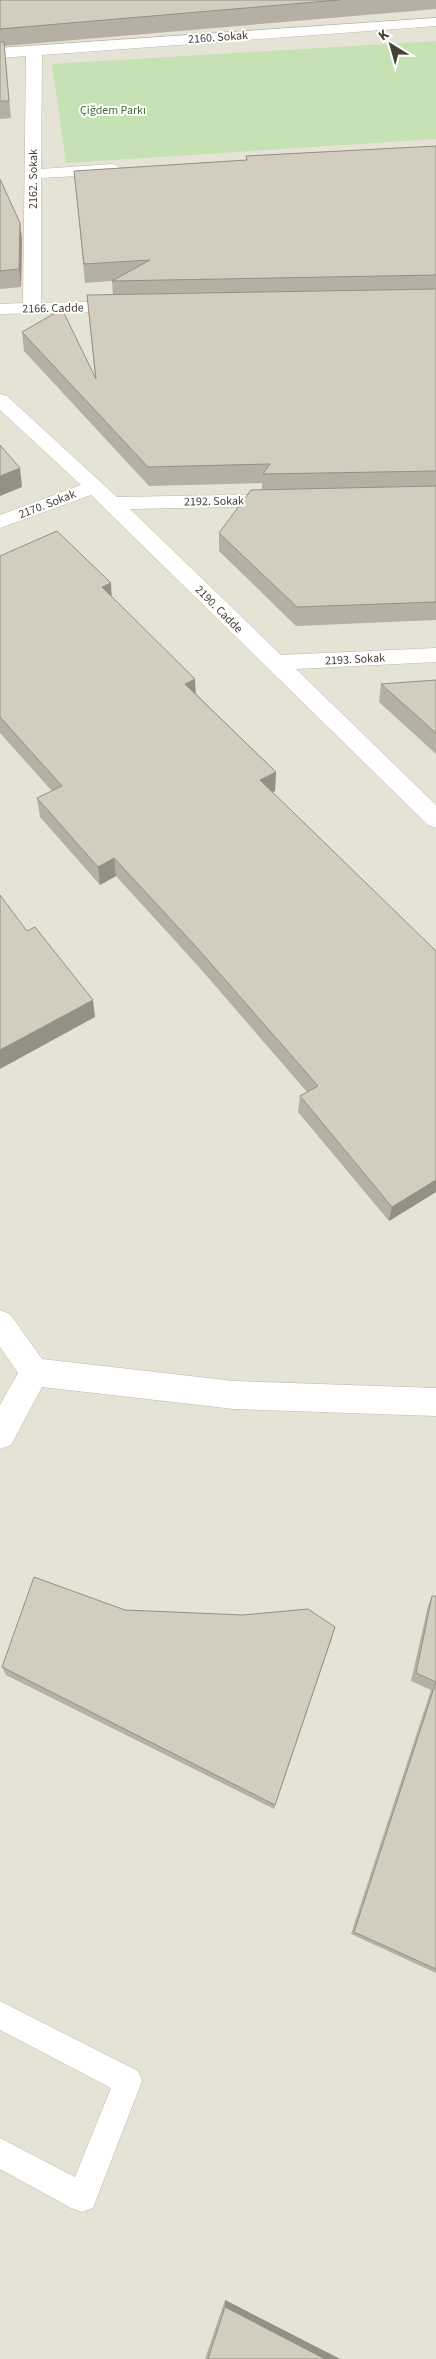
<svg xmlns="http://www.w3.org/2000/svg" width="436" height="2359" viewBox="0 0 436 2359" font-family="'Source Sans 3',sans-serif">
  <style>
    .residential { fill: #e5e2d6 }
    .green { fill: #c6e1b4 }
    .lines { fill: none; stroke-linecap: round; stroke-linejoin: round }
    .service-casing { stroke: #bcb8ab; stroke-width: 1 }
    .minor-casing { stroke: #bcb8ab; stroke-width: 1 }
    .service { fill: #fff; fill-rule: evenodd }
    .minor { fill: #fff; fill-rule: evenodd }
    .wall { fill: #b5b0a3 }
    .shaded-wall { fill: #939085 }
    .building { fill: #d2cdbe; stroke: #939085 }
    .labels { text-anchor: middle; stroke-width: 4; stroke-linejoin: round; paint-order: stroke }
    .far-street-label { font-size: 12px; fill: #444137; stroke: #fff }
    .far-park-label { font-size: 12px; fill: #3f6f31; stroke: #fff }
  </style>
  <rect width="100%" height="100%" fill="#f1f0e7"/>
  <rect class="residential" x="0" y="0" width="436" height="2359"/>
  <path class="green" d="M436,41V139L66,163L52,64Z"/>
  <g class="lines">
    <g class="service-casing">
      <path id="service" d="M0,2001L138,2071L142,2081L93,2208L82,2212L71,2208L0,2169V2138L75,2177L111,2088L0,2030Z"/>
    </g>
    <g class="minor-casing">
      <g id="minor">
        <path d="M436,18V26L42,55L41,169L112,164L118,166L120,169L118,172L112,174L41,178V303L125,301L131,302L134,306L131,310L125,311L0,314V304L23,303L26,56L0,58V48Z"/>
        <path d="M0,394L7,396L117,497L280,494L287,496L290,500L287,504L280,506L130,509L281,655L436,648V662L296,669L436,805V828L428,825L91,495L0,528V515L81,485L0,410Z"/>
        <path d="M0,1310L10,1314L42,1359L234,1381L436,1388V1416L234,1409L42,1387L11,1445L0,1449V1405L18,1373L0,1347Z"/>
      </g>
    </g>
    <use href="#service" class="service"/>
    <use href="#minor" class="minor"/>
  </g>
  <g class="wall">
    <path d="M0,0H436V9L4,46L11,118L0,119Z"/>
    <path d="M436,146V620L296,626L219,551V533L262,490V483L149,486L24,351L22,332L95,377L87,295H113L112,281L85,283L74,171L246,160V156Z"/>
    <path d="M0,179L20,223L22,241L21,287L0,289Z"/>
    <path d="M0,556L112,597L196,694L276,772L275,791L272,792L436,1192L389,1221L298,1112L300,1096L307,1092L199,967L116,876L100,885L40,817L37,798L52,791L0,733Z"/>
    <path d="M436,680V754L379,702L381,684Z"/>
    <path d="M432,1596H436V1973L351,1934L431,1690L411,1681L428,1606Z"/>
    <path d="M125,1610L333,1635L274,1809L6,1675L2,1667Z"/>
    <path d="M225,2300L340,2359H205Z"/>
  </g>
  <g class="shaded-wall">
    <path d="M20,223L22,241L21,287L19,269Z"/>
    <path d="M20,468L22,487L0,496V476Z"/>
    <path d="M111,583L112,603L102,587Z"/>
    <path d="M195,679L196,698L185,684Z"/>
    <path d="M276,772L275,791L260,799V780Z"/>
    <path d="M114,858L116,876L100,885L98,867Z"/>
    <path d="M93,1000L95,1017L0,1069V1050Z"/>
    <path d="M436,1180V1192L389,1221L392,1207Z"/>
    <path d="M225,2300L340,2359H325L225,2307Z"/>
  </g>
  <g class="building">
    <path d="M0,0H339L0,29Z"/>
    <path d="M0,42H4L9,101H0Z"/>
    <path d="M436,146V275L112,281L150,260L84,264L74,171L247,160L246,156Z"/>
    <path d="M0,179L20,223L19,269L0,271Z"/>
    <path d="M436,289V471L263,474L270,464L148,467L22,332L62,309L96,379L87,295Z"/>
    <path d="M0,445L20,468L0,476Z"/>
    <path d="M436,486V602L297,607L219,533L251,490Z"/>
    <path d="M57,531L111,583L102,587L195,679L185,684L276,772L260,780L436,951V1180L392,1207L300,1096L318,1086L199,950L114,858L98,867L37,798L62,786L0,717V556Z"/>
    <path d="M436,680V733L381,684Z"/>
    <path d="M0,895L27,931L35,927L93,1000L0,1050Z"/>
    <path d="M34,1577L125,1610L243,1615L308,1609L335,1627L275,1805L2,1667Z"/>
    <path d="M432,1596H436V1682L416,1673Z"/>
    <path d="M436,1682V1969L354,1932Z"/>
    <path d="M225,2307L325,2359H208Z"/>
  </g>
  <g class="labels">
    <g class="far-street-label">
      <text transform="translate(218 37) rotate(-4)" y="4">2160. Sokak</text>
      <text transform="translate(33 179) rotate(-90)" y="4">2162. Sokak</text>
      <text transform="translate(53 308) rotate(-1)" y="4">2166. Cadde</text>
      <text transform="translate(214 501) rotate(-1)" y="4">2192. Sokak</text>
      <text transform="translate(47 504) rotate(-21)" y="4">2170. Sokak</text>
      <text transform="translate(219 609) rotate(45)" y="4">2190. Cadde</text>
      <text transform="translate(355 659) rotate(-3)" y="4">2193. Sokak</text>
    </g>
    <g class="far-park-label">
      <text x="113" y="114">Çiğdem Parkı</text>
    </g>
  </g>
  <g transform="translate(391 45) rotate(323)" stroke="#ffffff" stroke-width="4" paint-order="stroke">
  <path d="M0-4L9 19L0 12L-9 19Z" fill="#444137"/>
  <text y="-8" font-size="14" font-weight="bold" text-anchor="middle" fill="#444137">K</text>
  </g>
</svg>
